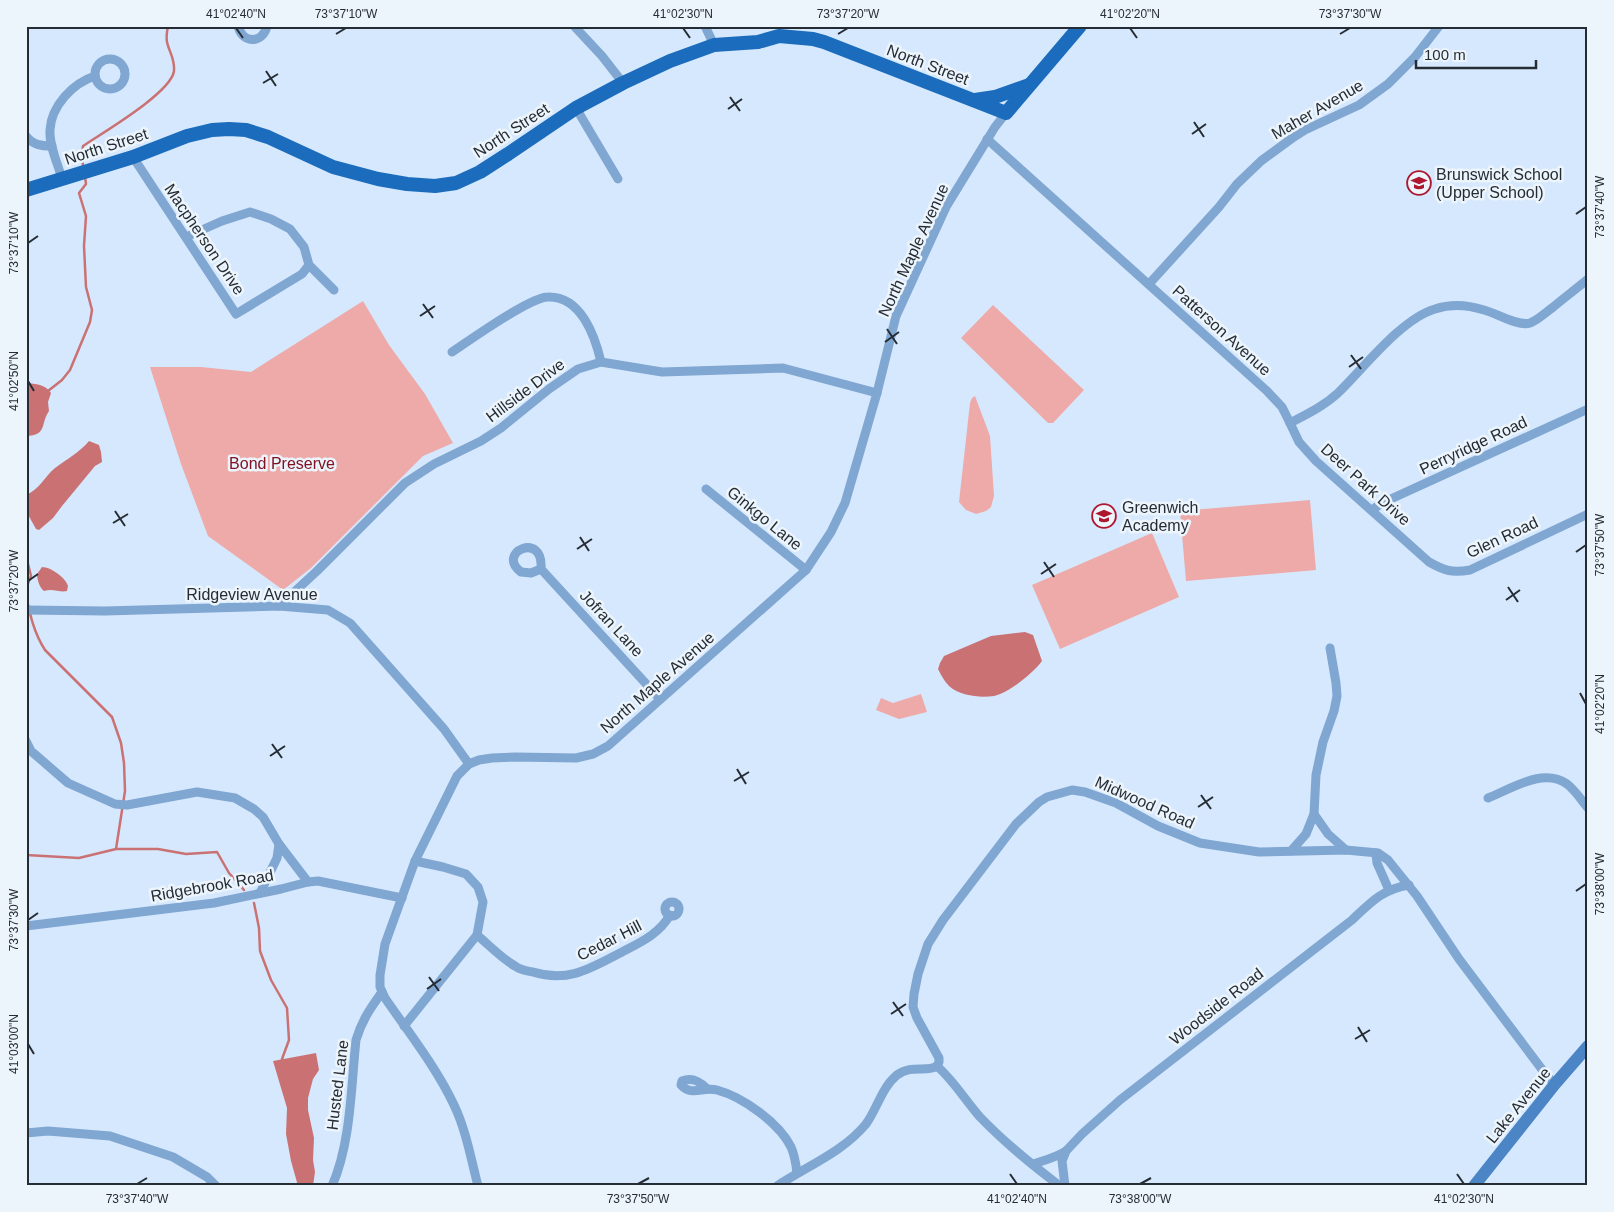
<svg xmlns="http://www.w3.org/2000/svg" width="1614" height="1212" viewBox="0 0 1614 1212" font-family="Arial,sans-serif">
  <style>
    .green { fill: #edaaa9 }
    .water { fill: #ca7273 }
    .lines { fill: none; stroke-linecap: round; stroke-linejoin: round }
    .stream { stroke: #ca7273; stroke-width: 2.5 }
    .street { stroke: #80a6d2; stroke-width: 9 }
    .secondary { stroke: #4b85c6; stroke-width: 12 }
    .primary { stroke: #1b6cbc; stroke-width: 14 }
    .ticks { fill: none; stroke: #262c34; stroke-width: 2 }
    .labels { text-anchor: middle; stroke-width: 5; stroke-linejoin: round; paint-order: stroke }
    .street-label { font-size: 16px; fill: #262c34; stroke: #ecf4fc }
    .poi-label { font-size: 16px; fill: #262c34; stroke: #ecf4fc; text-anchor: start }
    .park-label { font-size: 16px; fill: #801323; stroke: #ecf4fc }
    .neatline { fill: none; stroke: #262c34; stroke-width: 2 }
    .ticks-label { font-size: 12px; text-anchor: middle; fill: #262c34 }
  </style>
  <rect width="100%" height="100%" fill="#d6e8fd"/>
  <g class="green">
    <path d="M363,301L389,345L425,394L453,443L423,456L311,568L283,590L208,536L181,464L150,367H201L251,372Z"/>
    <path d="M993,305L1084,390L1053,423H1048L961,338Z"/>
    <path d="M975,396L990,436L994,496L991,507L986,511L976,514L966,510L959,502L970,403L972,398Z"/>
    <path d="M1310,500L1316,570L1186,581L1180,511Z"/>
    <path d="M1152,533L1179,597L1060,649L1032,585Z"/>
    <path d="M921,694L927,712L899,719L876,710L881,698L893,703Z"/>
  </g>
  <g class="water">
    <path d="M26,383C36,384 45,384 51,393L48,402L49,411C40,424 48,435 26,436Z"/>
    <path d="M89,441L99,445L101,452L102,462L95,466L62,506L53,518L39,530L36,529L26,511V495C40,489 44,477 55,468C67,459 80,452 89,441Z"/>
    <path d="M42,567C51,567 66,578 68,586L67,591C60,593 53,588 44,591C40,588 37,580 37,574Z"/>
    <path d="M1025,632L1033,635L1042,661C1033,673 1009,693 994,696C980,698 960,696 949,686C945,682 941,675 938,669L940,663L944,656L991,636Z"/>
    <path d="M316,1053L319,1070L313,1079L308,1098V1110L314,1138L313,1160L315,1172L313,1186H298L291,1161L286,1134L287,1108L273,1061Z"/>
  </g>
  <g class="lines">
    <g class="stream">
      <path d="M83,166L82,154L83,146C102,133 171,93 174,71C175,58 169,52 167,42C166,37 167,31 168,26"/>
      <path d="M48,391L62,380L70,370L90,322L92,310L86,287L84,246L86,216L79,193L86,184L85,177"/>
      <path d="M26,556L31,576L26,588"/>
      <path d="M26,595C30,615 34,633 45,650L112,717L121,743L124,763L125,791L116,849"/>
      <path d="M26,855L79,858L116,849H158L186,854L217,852L229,873L244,890"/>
      <path d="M254,903L259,928L260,951L271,980L287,1008L289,1040L282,1059L284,1061"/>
    </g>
    <g class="street">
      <path d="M238,26C242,44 263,44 267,26"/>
      <path d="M574,26L602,56L623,83"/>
      <path d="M705,26L714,45"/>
      <circle cx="110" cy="74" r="15"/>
      <path d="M576,108L618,179"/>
      <path d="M26,136C33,145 41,146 52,146"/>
      <path d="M987,139L1267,391L1282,407L1290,423C1307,414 1324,406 1338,393C1364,368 1401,319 1435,309C1450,304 1468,305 1484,310C1496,313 1518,327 1530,323C1538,320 1545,313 1552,308C1564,298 1576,289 1588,279"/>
      <path d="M133,157L236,314L302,274L309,265"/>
      <path d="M62,179C58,164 49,146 50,130C51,106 73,83 95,76"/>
      <path d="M186,237L222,221L250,212L271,219L290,229L304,247L309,265L334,290"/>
      <path d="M1149,284L1219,207L1237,184L1261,161L1291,139L1305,130L1359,105L1388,84L1415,57L1439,26"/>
      <path d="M452,352C470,340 530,297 548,297C581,296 595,336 601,362"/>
      <path d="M1290,423L1299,442L1316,461L1429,562C1445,571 1452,573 1470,570L1588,514"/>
      <path d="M706,489L806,570"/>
      <path d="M1372,510L1382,503L1588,409"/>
      <path d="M541,569L531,573L521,572C495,553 544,530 541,569L660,699"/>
      <path d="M279,606L317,571L405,483L434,464L481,441L501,428L549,389L578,369L601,362L662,372L783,368L877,393"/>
      <path d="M26,610L105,611L279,606L328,610L350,623L444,729L469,764"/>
      <path d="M26,741L31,751L68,783L115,804L127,805L197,792L235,798L247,805L254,809L263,817L279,844L308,882"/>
      <path d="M1488,798C1511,789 1543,767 1567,784C1576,791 1581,800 1588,808"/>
      <path d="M1314,814L1328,834L1346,850"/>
      <path d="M1291,851L1306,834L1314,814L1316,775L1323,742L1334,711L1337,696L1336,683L1330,648"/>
      <path d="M1376,853L1377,863L1389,890"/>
      <path d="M260,893L277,858L279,844"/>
      <circle cx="672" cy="909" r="7"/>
      <path d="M26,926L214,903L281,889L308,882L318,881L402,898"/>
      <path d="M477,935C489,945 501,958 515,966C520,970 527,971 533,972C569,983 591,968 622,952C641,942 659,934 670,915"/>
      <path d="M404,1026L477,935L483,902L478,887L466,874L443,867L415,861"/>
      <path d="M937,1066C954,1081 965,1100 980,1117C1004,1142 1032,1165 1060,1186"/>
      <path d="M706,1088C699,1081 692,1077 682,1081L681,1085C692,1097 703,1086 717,1090C743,1097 779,1123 791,1147C795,1156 796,1164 797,1173"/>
      <path d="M26,1133L48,1131L110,1136L173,1157L207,1177L216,1186"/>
      <path d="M1033,1164C1045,1160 1055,1158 1066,1151"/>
      <path d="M332,1186C351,1143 351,1087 356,1040C362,1020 370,1009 382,992"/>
      <path d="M478,1186C471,1159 466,1130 454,1105C436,1067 409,1033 385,998L380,987V975L385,944L415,861L457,776L469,764L479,760L492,758L516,757L576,758L593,754L608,746L806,570L831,532L845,503L877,393L896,316L946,207L995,127L1006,113"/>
      <path d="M777,1186C807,1166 843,1152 866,1124C877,1109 882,1087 897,1075C912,1064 927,1073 937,1066L939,1062V1058L917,1018L913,1007L914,994L918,974L928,944L943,920L1016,824L1039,802L1047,797L1072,790L1085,792L1116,803L1158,826L1200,843L1259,852L1346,850L1378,853L1388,860L1417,896L1459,959L1547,1076L1555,1084"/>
      <path d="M1065,1186L1062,1161L1066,1151L1082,1134L1120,1100L1352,920C1371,902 1383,889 1409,885"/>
    </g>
    <path class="secondary" d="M1474,1186L1555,1084L1588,1046"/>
    <g class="primary">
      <path d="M975,100L995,97L1029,85"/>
      <path d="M26,190L133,157L187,136L212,130L229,129L246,130L268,137L333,167L378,179L407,184L435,186L456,183L480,172L508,154L576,108L623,83L670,61L714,45L758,42L779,36L813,39L824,42L1006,113L1080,26"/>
    </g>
  </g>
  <path class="ticks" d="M236,28L243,38M683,28L690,38M1130,28L1137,38M336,34L346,28M838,34L848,28M1340,34L1350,28M266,71L276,86M263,83L278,74M730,97L740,111M728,109L742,99M1194,122L1204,137M1192,134L1206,124M1576,214L1586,207M28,243L38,236M423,304L433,318M420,316L435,306M887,329L897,344M885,342L899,332M1351,355L1361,369M1349,367L1363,357M28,381L34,391M115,511L125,526M113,523L128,514M580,537L589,551M577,549L592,539M1576,552L1586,545M1044,562L1054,577M1041,574L1056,564M28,581L38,574M1508,587L1518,602M1506,600L1520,590M1580,693L1586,704M272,744L282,758M270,756L285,746M737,769L746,784M734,781L749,772M1201,795L1211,809M1198,807L1213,797M1576,891L1586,884M28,920L38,913M429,977L439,991M427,989L441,979M893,1002L903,1016M891,1014L906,1004M1358,1027L1367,1042M1355,1039L1370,1030M28,1044L34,1054M1010,1174L1017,1184M1457,1174L1464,1184M137,1184L147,1178M638,1184L649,1178M1140,1184L1151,1178"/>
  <defs>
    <g id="school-ring" transform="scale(1.25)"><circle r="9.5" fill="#ecf4fc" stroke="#ad1830" stroke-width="1.5"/><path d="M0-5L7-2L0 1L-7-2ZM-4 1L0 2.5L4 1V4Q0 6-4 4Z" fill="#ad1830"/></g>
  </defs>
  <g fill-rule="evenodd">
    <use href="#school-ring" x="1419" y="183"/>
    <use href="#school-ring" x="1104" y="516"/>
  </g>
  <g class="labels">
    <g class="street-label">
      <text transform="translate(928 64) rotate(21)" y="6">North Street</text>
      <text transform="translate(1317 109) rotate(-30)" y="6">Maher Avenue</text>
      <text transform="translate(511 130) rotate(-33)" y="6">North Street</text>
      <text transform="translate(106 146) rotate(-18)" y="6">North Street</text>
      <text transform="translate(205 239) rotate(56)" y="6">Macpherson Drive</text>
      <text transform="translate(913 250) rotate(-65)" y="6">North Maple Avenue</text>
      <text transform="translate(1222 330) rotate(42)" y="6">Patterson Avenue</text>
      <text transform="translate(525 390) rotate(-37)" y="6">Hillside Drive</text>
      <text transform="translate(1473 445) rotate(-25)" y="6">Perryridge Road</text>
      <text transform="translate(1366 484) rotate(42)" y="6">Deer Park Drive</text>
      <text transform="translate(765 518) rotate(39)" y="6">Ginkgo Lane</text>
      <text transform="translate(1502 537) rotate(-25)" y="6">Glen Road</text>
      <text x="252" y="600">Ridgeview Avenue</text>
      <text transform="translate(612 623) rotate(47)" y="6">Jofran Lane</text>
      <text transform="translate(657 682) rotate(-41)" y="6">North Maple Avenue</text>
      <text transform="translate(1145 802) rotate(24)" y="6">Midwood Road</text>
      <text transform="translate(212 885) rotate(-10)" y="6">Ridgebrook Road</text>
      <text transform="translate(609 940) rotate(-27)" y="6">Cedar Hill</text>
      <text transform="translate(1216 1006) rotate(-38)" y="6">Woodside Road</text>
      <text transform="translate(337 1085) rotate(-83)" y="6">Husted Lane</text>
      <text transform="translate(1518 1105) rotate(-51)" y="6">Lake Avenue</text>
    </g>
    <g class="poi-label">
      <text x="1436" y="180">Brunswick School<tspan x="1436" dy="18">(Upper School)</tspan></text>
      <text x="1122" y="513">Greenwich<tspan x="1122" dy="18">Academy</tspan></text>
    </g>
    <g class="park-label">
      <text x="282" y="469">Bond Preserve</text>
    </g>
  </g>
  <rect width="1614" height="1212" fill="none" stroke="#ecf4fc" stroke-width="55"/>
  <path d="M1416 60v8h120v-8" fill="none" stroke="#262c34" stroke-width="2.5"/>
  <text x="1424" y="60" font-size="15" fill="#262c34" stroke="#ecf4fc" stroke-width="4" paint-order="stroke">100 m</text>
  <rect x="28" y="28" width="1558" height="1156" class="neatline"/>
  <g class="ticks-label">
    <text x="236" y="18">41°02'40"N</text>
    <text x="346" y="18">73°37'10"W</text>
    <text x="683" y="18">41°02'30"N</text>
    <text x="848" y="18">73°37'20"W</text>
    <text x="1130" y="18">41°02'20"N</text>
    <text x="1350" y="18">73°37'30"W</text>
    <text transform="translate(1600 207) rotate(-90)" y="4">73°37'40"W</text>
    <text transform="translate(14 243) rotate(-90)" y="4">73°37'10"W</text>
    <text transform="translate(14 381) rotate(-90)" y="4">41°02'50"N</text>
    <text transform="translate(1600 545) rotate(-90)" y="4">73°37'50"W</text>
    <text transform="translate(14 581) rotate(-90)" y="4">73°37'20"W</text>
    <text transform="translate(1600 704) rotate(-90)" y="4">41°02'20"N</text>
    <text transform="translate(1600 884) rotate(-90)" y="4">73°38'00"W</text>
    <text transform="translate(14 920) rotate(-90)" y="4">73°37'30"W</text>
    <text transform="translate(14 1044) rotate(-90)" y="4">41°03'00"N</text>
    <text x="137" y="1203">73°37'40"W</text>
    <text x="638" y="1203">73°37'50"W</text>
    <text x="1017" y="1203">41°02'40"N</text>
    <text x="1140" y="1203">73°38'00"W</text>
    <text x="1464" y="1203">41°02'30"N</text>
  </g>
</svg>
